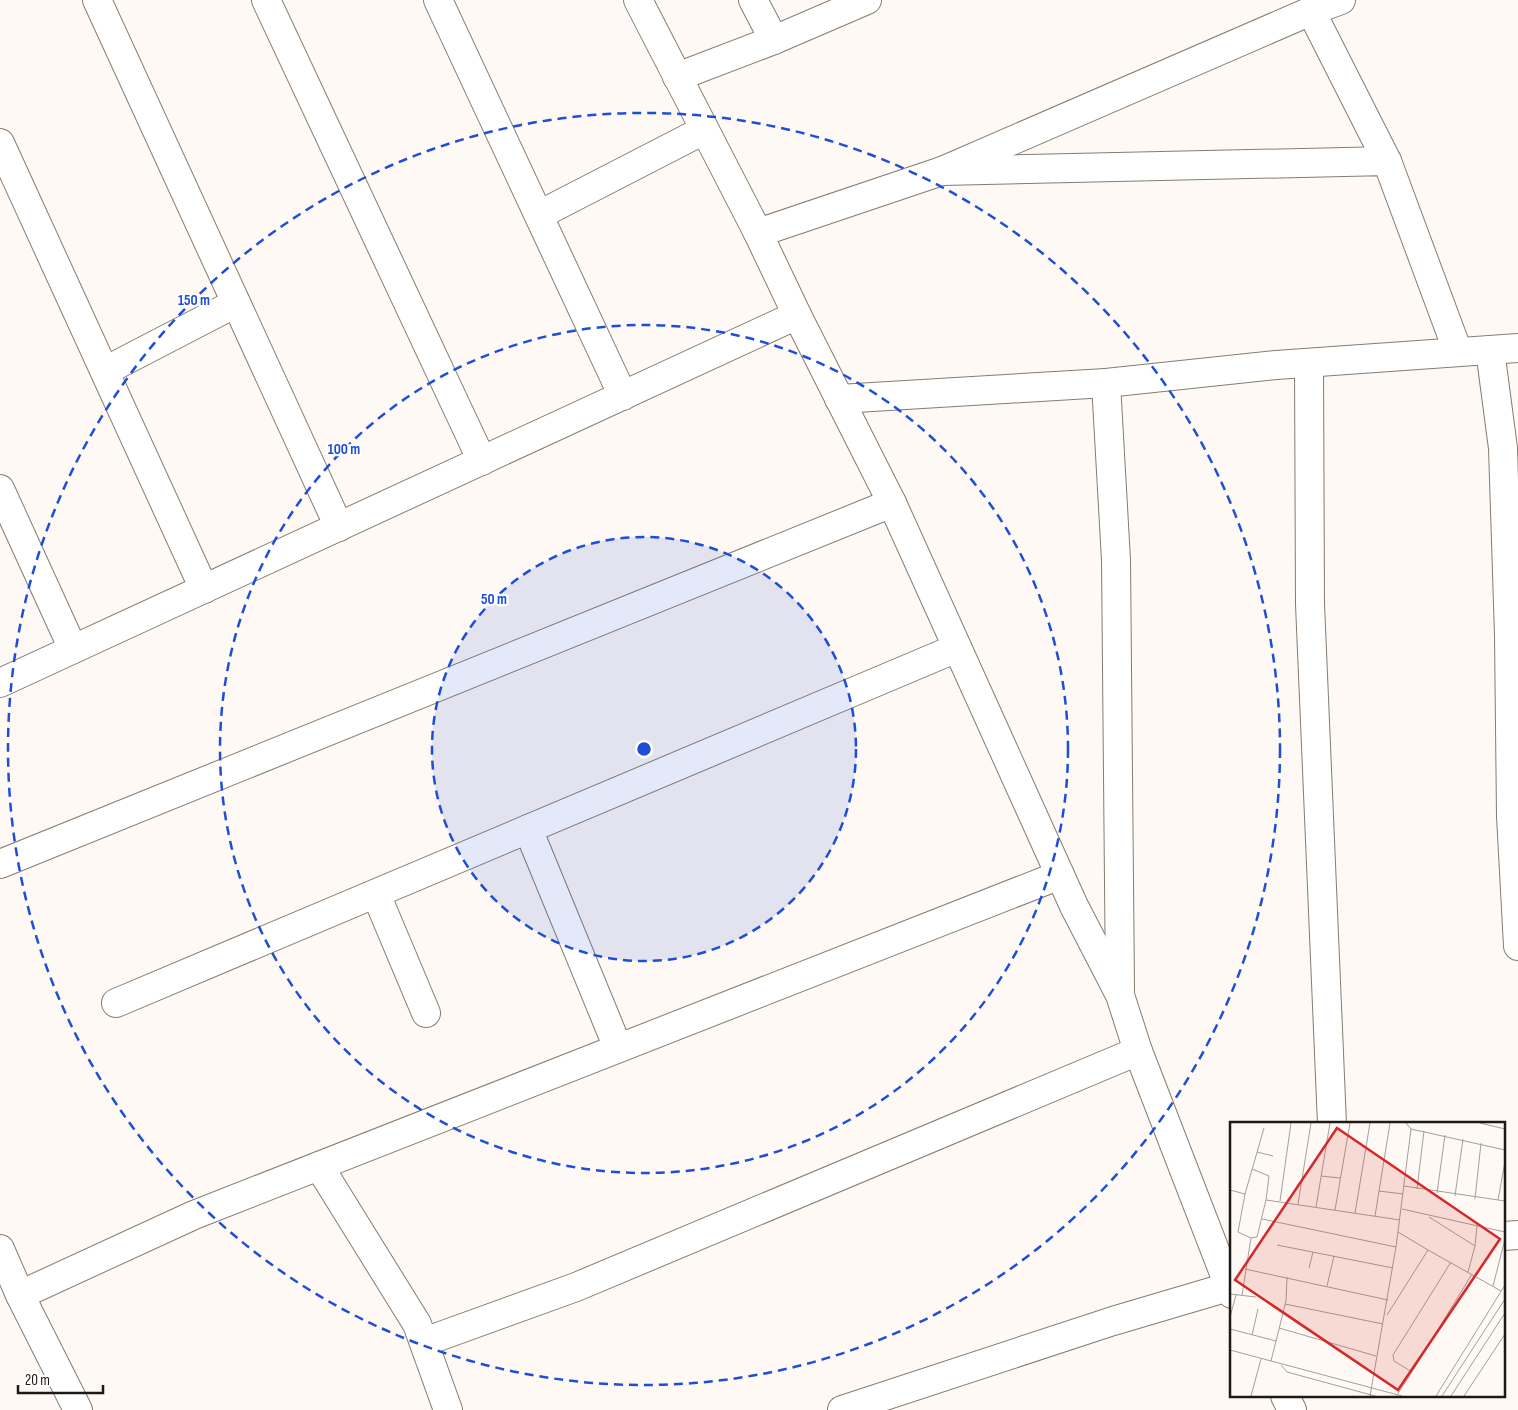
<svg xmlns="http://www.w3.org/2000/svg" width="1518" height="1410" viewBox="0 0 1518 1410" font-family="'Sofia Sans Condensed',sans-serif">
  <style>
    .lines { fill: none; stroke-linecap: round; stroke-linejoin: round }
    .minor-casing { stroke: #867c70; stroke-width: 30 }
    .minor { stroke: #fff; stroke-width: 28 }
    .ring { fill: none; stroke: #1d4ed8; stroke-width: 2.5; stroke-dasharray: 9 6 }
    .inset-road { fill: none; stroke: #a49f9b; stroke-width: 1 }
    .view { fill: #d62828; fill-opacity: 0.15; stroke: #d62828; stroke-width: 2.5 }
    .inset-edge { fill: none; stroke: #1d1915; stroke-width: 2.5 }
    .centre { fill: #1d4ed8; stroke: #fff; stroke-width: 2.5 }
    .ring-label { font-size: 15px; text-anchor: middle; font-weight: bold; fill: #1d4ed8; stroke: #fff; stroke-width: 4.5; stroke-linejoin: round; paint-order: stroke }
  </style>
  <rect width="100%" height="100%" fill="#fef9f4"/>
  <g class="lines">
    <g class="minor-casing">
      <g id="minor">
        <path d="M97,0L339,527"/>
        <path d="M266,0L482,461"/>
        <path d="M438,0L623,396"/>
        <path d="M638,0L758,233L797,315L892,503L1074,906L1120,995L1138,1051L1232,1294"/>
        <path d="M753,0L774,40"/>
        <path d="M1311,11L1387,161"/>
        <path d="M677,77L774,40L867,0"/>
        <path d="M0,143L204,589"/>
        <path d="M942,171L1387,161L1458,352"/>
        <path d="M539,215L704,130"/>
        <path d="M758,233L942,171L1311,11L1341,0"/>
        <path d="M1490,350L1503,448L1509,635L1511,816L1518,946"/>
        <path d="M1309,363L1310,604L1332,1124"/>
        <path d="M105,371L236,303"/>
        <path d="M839,399L1106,383"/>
        <path d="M0,489L73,649"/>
        <path d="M0,683L797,315"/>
        <path d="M528,829L618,1048"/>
        <path d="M0,864L892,503"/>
        <path d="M376,894L426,1013"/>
        <path d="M1120,989L1116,560L1106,383L1276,365L1518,348"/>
        <path d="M116,1003L957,648"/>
        <path d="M319,1166L417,1324L448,1410"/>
        <path d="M1504,1236L1518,1235"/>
        <path d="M0,1249L20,1295L78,1410"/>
        <path d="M20,1295L194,1215L1060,875"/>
        <path d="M424,1342L576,1287L1138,1051"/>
        <path d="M1285,1396L1292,1410"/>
        <path d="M842,1410L1113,1321L1228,1287"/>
      </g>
    </g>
    <use href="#minor" class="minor"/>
  </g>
  <circle cx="644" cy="749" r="212" fill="#1d4ed8" fill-opacity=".12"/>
  <g class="ring">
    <circle cx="644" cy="749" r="212"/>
    <circle cx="644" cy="749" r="424"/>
    <circle cx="644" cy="749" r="636"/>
  </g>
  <g transform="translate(1230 1122)">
    <rect width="275" height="275" fill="#fef9f4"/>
    <path class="inset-road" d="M250,1L275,7M181,7L275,28M27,30L43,34M22,47L39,54L36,78M91,54L110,56M174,64L275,79M187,67L194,9M0,68L15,72L8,110L21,116L27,115L36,78L170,98M149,69L173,72M207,71L215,13M15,72L34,6M225,74L233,17M245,77L251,21M268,78L275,40M50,79L61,1M68,82L81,1M86,85L100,1M172,87L275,110M105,88L120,1M125,91L140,1M145,94L160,1M199,95L245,124L238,150M32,97L166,125M168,110L198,128M47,123L163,146M245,124L247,103M79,146L83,130M15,147L158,178M97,164L104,134M263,164L275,117M0,172L26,175M12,173L21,116M55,182L153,202M157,193L198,128L271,169M0,195L6,173M49,206L146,234M0,207L46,219M22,213L28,187M0,228L172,274M41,239L56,179L57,155M51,243L57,250L145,274M182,250L242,152M167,273L182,250L164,239L163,233L221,140M21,274L31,237M140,274L166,125L181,7L176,1M206,274L275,163M212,274L275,177M221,274L275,191M234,274L275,212"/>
    <path class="view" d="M107,6L270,117L168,268L5,158Z"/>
    <rect width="275" height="275" class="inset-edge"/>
  </g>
  <circle cx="644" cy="749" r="8" class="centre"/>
  <g class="ring-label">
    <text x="194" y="305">150 m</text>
    <text x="344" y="454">100 m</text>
    <text x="494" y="604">50 m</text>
  </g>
  <path d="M18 1385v8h85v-8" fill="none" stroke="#1d1915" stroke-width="2.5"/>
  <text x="25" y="1385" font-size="15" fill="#1d1915" stroke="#ffffff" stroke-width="4" paint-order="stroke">20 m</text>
</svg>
